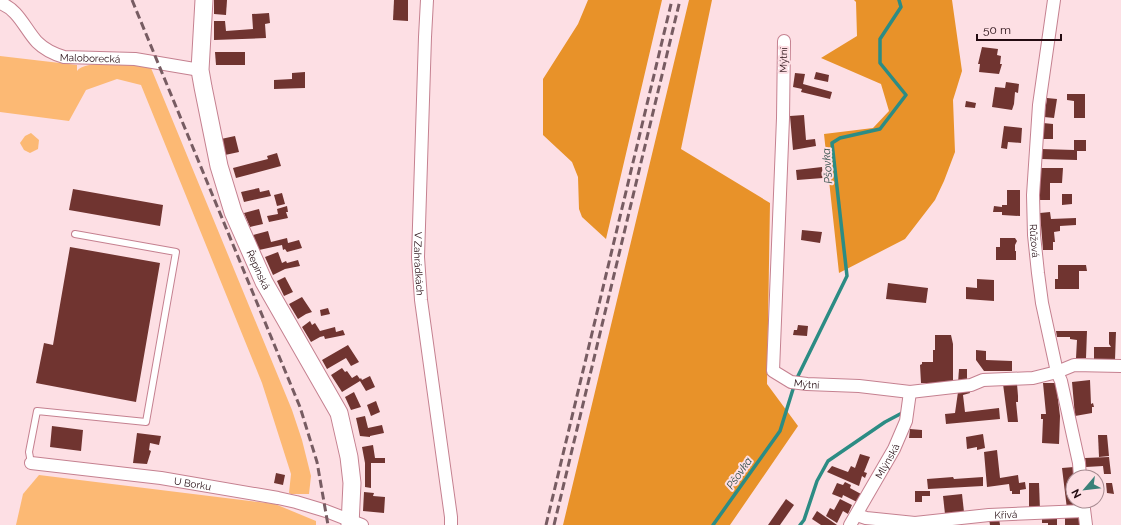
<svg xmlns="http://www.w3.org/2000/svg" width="1121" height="525" viewBox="0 0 1121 525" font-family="Raleway,sans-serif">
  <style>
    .green { fill: #fcb974 }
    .forest { fill: #e89229 }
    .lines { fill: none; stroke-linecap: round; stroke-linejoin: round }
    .stream { stroke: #2c8c84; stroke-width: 3.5 }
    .building { fill: #703430 }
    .lane-casing { stroke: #c58190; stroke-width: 8 }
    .street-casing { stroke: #c58190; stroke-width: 14 }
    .secondary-casing { stroke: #c58190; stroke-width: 19 }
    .lane { stroke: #fff; stroke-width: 6 }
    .street { stroke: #fff; stroke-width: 12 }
    .secondary { stroke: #fff; stroke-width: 17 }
    .rail { stroke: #775c62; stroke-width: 3; stroke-dasharray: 8 4; stroke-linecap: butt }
    .labels { text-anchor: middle; stroke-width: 4; stroke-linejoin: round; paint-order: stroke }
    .street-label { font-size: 10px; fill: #240b11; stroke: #fddfe4 }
    .water-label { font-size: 11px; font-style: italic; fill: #2f4d49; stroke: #fddfe4 }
  </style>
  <rect width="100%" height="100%" fill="#fddfe4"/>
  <g class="green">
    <path d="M0,56L77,65V71C86,58 136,65 151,68L292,410L302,440L311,476L309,494H291L289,493L291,474L262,383L141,85L117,79L86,90L69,121L0,112Z"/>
    <path d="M31,133L39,140L38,149L30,153L24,150L20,143L25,136Z"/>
    <path d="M39,475L275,504L316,521V525H16L23,494Z"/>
  </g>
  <g class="forest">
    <path d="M588,0H662L606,239L582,217L579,209L578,177L572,162L543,135V79L578,24Z"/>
    <path d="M689,0H712L681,149L770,203L767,384L798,426L730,525H563Z"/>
    <path d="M854,0H952L962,71L953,100L955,152L944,181L935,200L905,239L839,273L824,134L873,128L889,111L881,84L821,58L857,36L856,2Z"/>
  </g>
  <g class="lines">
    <g class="stream">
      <path d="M797,378L847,276L832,143L840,138L880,129L906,95L880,63V39L901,7L899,0"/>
      <path d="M713,525L780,431L794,386"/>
      <path d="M800,525L804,520L817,481L828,461L885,422L902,413"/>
    </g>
  </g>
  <g class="building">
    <path d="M214,0H227L226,15L214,14Z"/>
    <path d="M394,0H408V21L393,20Z"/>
    <path d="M269,13L270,23L265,24L266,38L214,40V21H225L226,31L253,29L252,14Z"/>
    <path d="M982,47L998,49L997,55L1001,56L1000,64H1002L999,74L979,72L980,64H978Z"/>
    <path d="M215,52H245V65H216Z"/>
    <path d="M305,72V88L274,89V80L292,79V73Z"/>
    <path d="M816,72L829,75L828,82L814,79Z"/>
    <path d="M795,73L805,74L803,84L832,92L830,99L801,92L802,89L793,87Z"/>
    <path d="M1006,82L1019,84L1018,93L1015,92L1014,104L1012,110L992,107L995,87L1005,88Z"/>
    <path d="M1067,94H1085V118H1074V101L1067,100Z"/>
    <path d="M1047,98L1057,99L1054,118L1044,117Z"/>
    <path d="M966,101L976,103L975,108L965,107Z"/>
    <path d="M804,115L806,140L815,139L816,146L793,150L790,116Z"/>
    <path d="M1043,123L1053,124V139H1041Z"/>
    <path d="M1004,126L1022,128L1021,143L1008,142L1007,149L1001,148Z"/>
    <path d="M235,136L239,152L225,155L221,139Z"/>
    <path d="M1074,140H1086V151H1077V160L1041,159V149L1074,150Z"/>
    <path d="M277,153L281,166L236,178L233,168L268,159L267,156Z"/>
    <path d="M822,167L823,178L797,180L796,170Z"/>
    <path d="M1040,168H1063L1062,183H1050V200H1040Z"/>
    <path d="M259,188L260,192L269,190L271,196L244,202L241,192Z"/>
    <path d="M73,189L163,205L160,226L69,210Z"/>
    <path d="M1007,190H1020V216L1002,215V212H993L994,206L1002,207V205H1007Z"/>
    <path d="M282,193L285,204L277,206L274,195Z"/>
    <path d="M1062,194H1072V204L1062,205Z"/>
    <path d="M287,206L288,212H286L288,218L269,222L267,216L278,214L277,209Z"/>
    <path d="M259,209L263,224L250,227L244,213Z"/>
    <path d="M1050,212L1051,219L1076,218V225L1060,226V231L1054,232L1055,242H1053V250H1043L1040,213Z"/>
    <path d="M802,230L822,232L820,243L801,240Z"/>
    <path d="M268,231L271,242L287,238L288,243L299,240L302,248L287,252L285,249L283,250L282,245L259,250L253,235Z"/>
    <path d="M1000,238H1015L1017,241L1015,245V251H1016V260H996V247H1000Z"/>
    <path d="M70,247L160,263L136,402L36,383L44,343L53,345Z"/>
    <path d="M278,252L282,263L286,261L287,263L298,260L300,266L285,269L273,275L265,257Z"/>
    <path d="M1058,265H1086L1087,271H1079V289H1055V279H1058Z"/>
    <path d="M285,277L293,292L284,296L277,281Z"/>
    <path d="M977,279L994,280V301L966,299V287L977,288Z"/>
    <path d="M888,283L928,288L926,303L886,299Z"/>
    <path d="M302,297L312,312L306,314L298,319L289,304Z"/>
    <path d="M328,308L330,314L321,316L320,310Z"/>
    <path d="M310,321L312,325L315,323L320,331L335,327L336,332L343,330L345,335L325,339L324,336L320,337L311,342L302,327Z"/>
    <path d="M798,325L808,326L807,336L793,335L794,330H797Z"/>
    <path d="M1056,331H1087L1086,358H1076L1077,340L1070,339V337H1057Z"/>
    <path d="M1109,332H1116L1115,360L1094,359V347H1111L1109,344Z"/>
    <path d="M935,335H951L953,344V384L950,383H921L920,365L922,364V362H933V350H935Z"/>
    <path d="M348,345L359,362L351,366L346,358L327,369L322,360Z"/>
    <path d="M976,350L986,351V360L1012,361V371H984L976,360Z"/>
    <path d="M342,368L345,372L347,371L352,378L357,375L360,379L361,378L362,380L370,376L375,387L366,391L360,381L342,392L331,375Z"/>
    <path d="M959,369H967V382L958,383Z"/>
    <path d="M1090,380L1091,404L1093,403L1094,407H1092V413L1075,416L1072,382Z"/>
    <path d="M1043,383H1056L1060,416L1059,444L1042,443L1043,419H1041V414H1046Z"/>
    <path d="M1003,384H1017L1018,396V402H1016L1018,422H1008Z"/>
    <path d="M969,390L970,393L963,395L965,412L999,408L1000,419L946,424L945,414L955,413L958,392Z"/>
    <path d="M354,392L361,407L351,410L345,397Z"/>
    <path d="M376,401L380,412L371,416L367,405Z"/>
    <path d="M365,416L368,428L382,425L384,433L370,436V437L360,436L356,418Z"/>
    <path d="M52,426L83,430L81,451L50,447Z"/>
    <path d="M910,429L922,430V438H909Z"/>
    <path d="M137,433L161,436L159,445L150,443L149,450L151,451L147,464L133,463Z"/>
    <path d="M983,434L985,448L977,450V447L967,449L966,437Z"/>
    <path d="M1098,435H1107L1109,456L1099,457Z"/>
    <path d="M373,445L375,458H385V463H371V488L365,487V463L362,447Z"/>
    <path d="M997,450L1000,478L1018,475L1019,483L1025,482L1026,489L1020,490V494H1012V491H1010L1009,484L987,487L984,452Z"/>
    <path d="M860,454L870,457L864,472L867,473L865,478L862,476L859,486L827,472L832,466L848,472L851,466L855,468Z"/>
    <path d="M1109,457L1111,474H1104L1103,466L1086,467L1085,458Z"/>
    <path d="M1074,467L1075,477H1073V501H1078L1079,509H1067L1062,468Z"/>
    <path d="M276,473L285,475L283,485L274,483Z"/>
    <path d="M1098,474L1100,488L1097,489V477H1086V475Z"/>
    <path d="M953,477L954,479L983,477V486L928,489L927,479Z"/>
    <path d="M845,482L851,485L850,488L861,494L857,502L843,495L842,498L832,494L837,483L843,485Z"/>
    <path d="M1029,483H1039L1040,510L1029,511Z"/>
    <path d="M1106,483H1112L1114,494L1107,493Z"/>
    <path d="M915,491H930V496H922V502H915Z"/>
    <path d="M364,492L374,493L373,496L385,497L384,513L363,511Z"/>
    <path d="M962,494L964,512L945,514L943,496Z"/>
    <path d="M786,499L794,505L780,525H768Z"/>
    <path d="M840,499L852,505L848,514L843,511L837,523L826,516L830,508L834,510Z"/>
    <path d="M817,511L837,525H821L812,519Z"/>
    <path d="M1042,515H1057V525H1048V523H1042Z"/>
    <path d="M1065,516H1078L1080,518L1081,525H1065Z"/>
    <path d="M999,518L1000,525H990L989,519Z"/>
  </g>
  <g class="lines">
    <g class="lane-casing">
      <path id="lane" d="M31,463L29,452L37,411L146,422L176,252L75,234"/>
    </g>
    <g class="street-casing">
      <g id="street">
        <path id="s1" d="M427,0L425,37L418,257L421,300L451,517V525"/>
        <path id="s2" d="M1054,0L1039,105L1033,195L1034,235L1038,273L1042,303L1057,372L1061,381L1079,463L1080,477"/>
        <path id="s3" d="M0,3C18,9 25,29 37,42C45,50 54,54 64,57L135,59L200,70"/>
        <path id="s4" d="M784,41L783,118L773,371L791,382L807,384L859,386L910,392L971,385L983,380L1033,378L1057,372L1074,365L1121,366"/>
        <path id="s5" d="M31,463L161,478L278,498L296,502L326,511L362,525"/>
        <path d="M1083,501L1086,525"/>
        <path id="s6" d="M857,515L866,518L915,523L989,515L1084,511"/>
        <path id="s7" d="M850,525L894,449L906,421L910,392"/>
      </g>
    </g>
    <g class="secondary-casing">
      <g id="secondary">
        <path id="s8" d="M204,0L200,70L203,87L219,166L233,212L264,282L339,413L349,457L352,483L350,525"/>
      </g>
    </g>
    <use href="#lane" class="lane"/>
    <use href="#street" class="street"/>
    <use href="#secondary" class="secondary"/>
    <g class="rail">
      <path d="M132,0L300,407L317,462L328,525"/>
      <path d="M546,525L672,0"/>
      <path d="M554,525L680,0"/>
    </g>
  </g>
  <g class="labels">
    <g class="street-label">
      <text dy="4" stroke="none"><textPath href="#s3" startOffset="112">Maloborecká</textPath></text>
      <text transform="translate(783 60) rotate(-89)" y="4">Mýtní</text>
      <text dy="4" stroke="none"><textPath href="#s2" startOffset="242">Růžová</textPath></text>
      <text dy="4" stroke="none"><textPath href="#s1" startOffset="264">V Zahrádkách</textPath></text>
      <text dy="4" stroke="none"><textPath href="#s8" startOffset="279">Řepínská</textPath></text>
      <text dy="4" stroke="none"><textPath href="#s4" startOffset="367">Mýtní</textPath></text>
      <text dy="4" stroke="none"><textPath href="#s7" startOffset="74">Mlýnská</textPath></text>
      <text dy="4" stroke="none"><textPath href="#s5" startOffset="163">U Borku</textPath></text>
      <text dy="4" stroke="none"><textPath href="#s6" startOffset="150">Křivá</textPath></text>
    </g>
    <g class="water-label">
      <text transform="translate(827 166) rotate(-94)" y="4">Pšovka</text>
      <text transform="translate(739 473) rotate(-55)" y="4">Pšovka</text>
    </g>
  </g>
  <g transform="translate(1085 489) rotate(242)"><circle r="19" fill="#fddfe4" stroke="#a68a90"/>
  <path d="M0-3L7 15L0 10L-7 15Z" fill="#3a8179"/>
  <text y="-6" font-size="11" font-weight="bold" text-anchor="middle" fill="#240b11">N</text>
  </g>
  <path d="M977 34v6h84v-6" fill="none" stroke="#240b11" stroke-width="2"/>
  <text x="983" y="34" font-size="12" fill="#240b11" stroke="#fddfe4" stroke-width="3" paint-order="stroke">50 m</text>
</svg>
